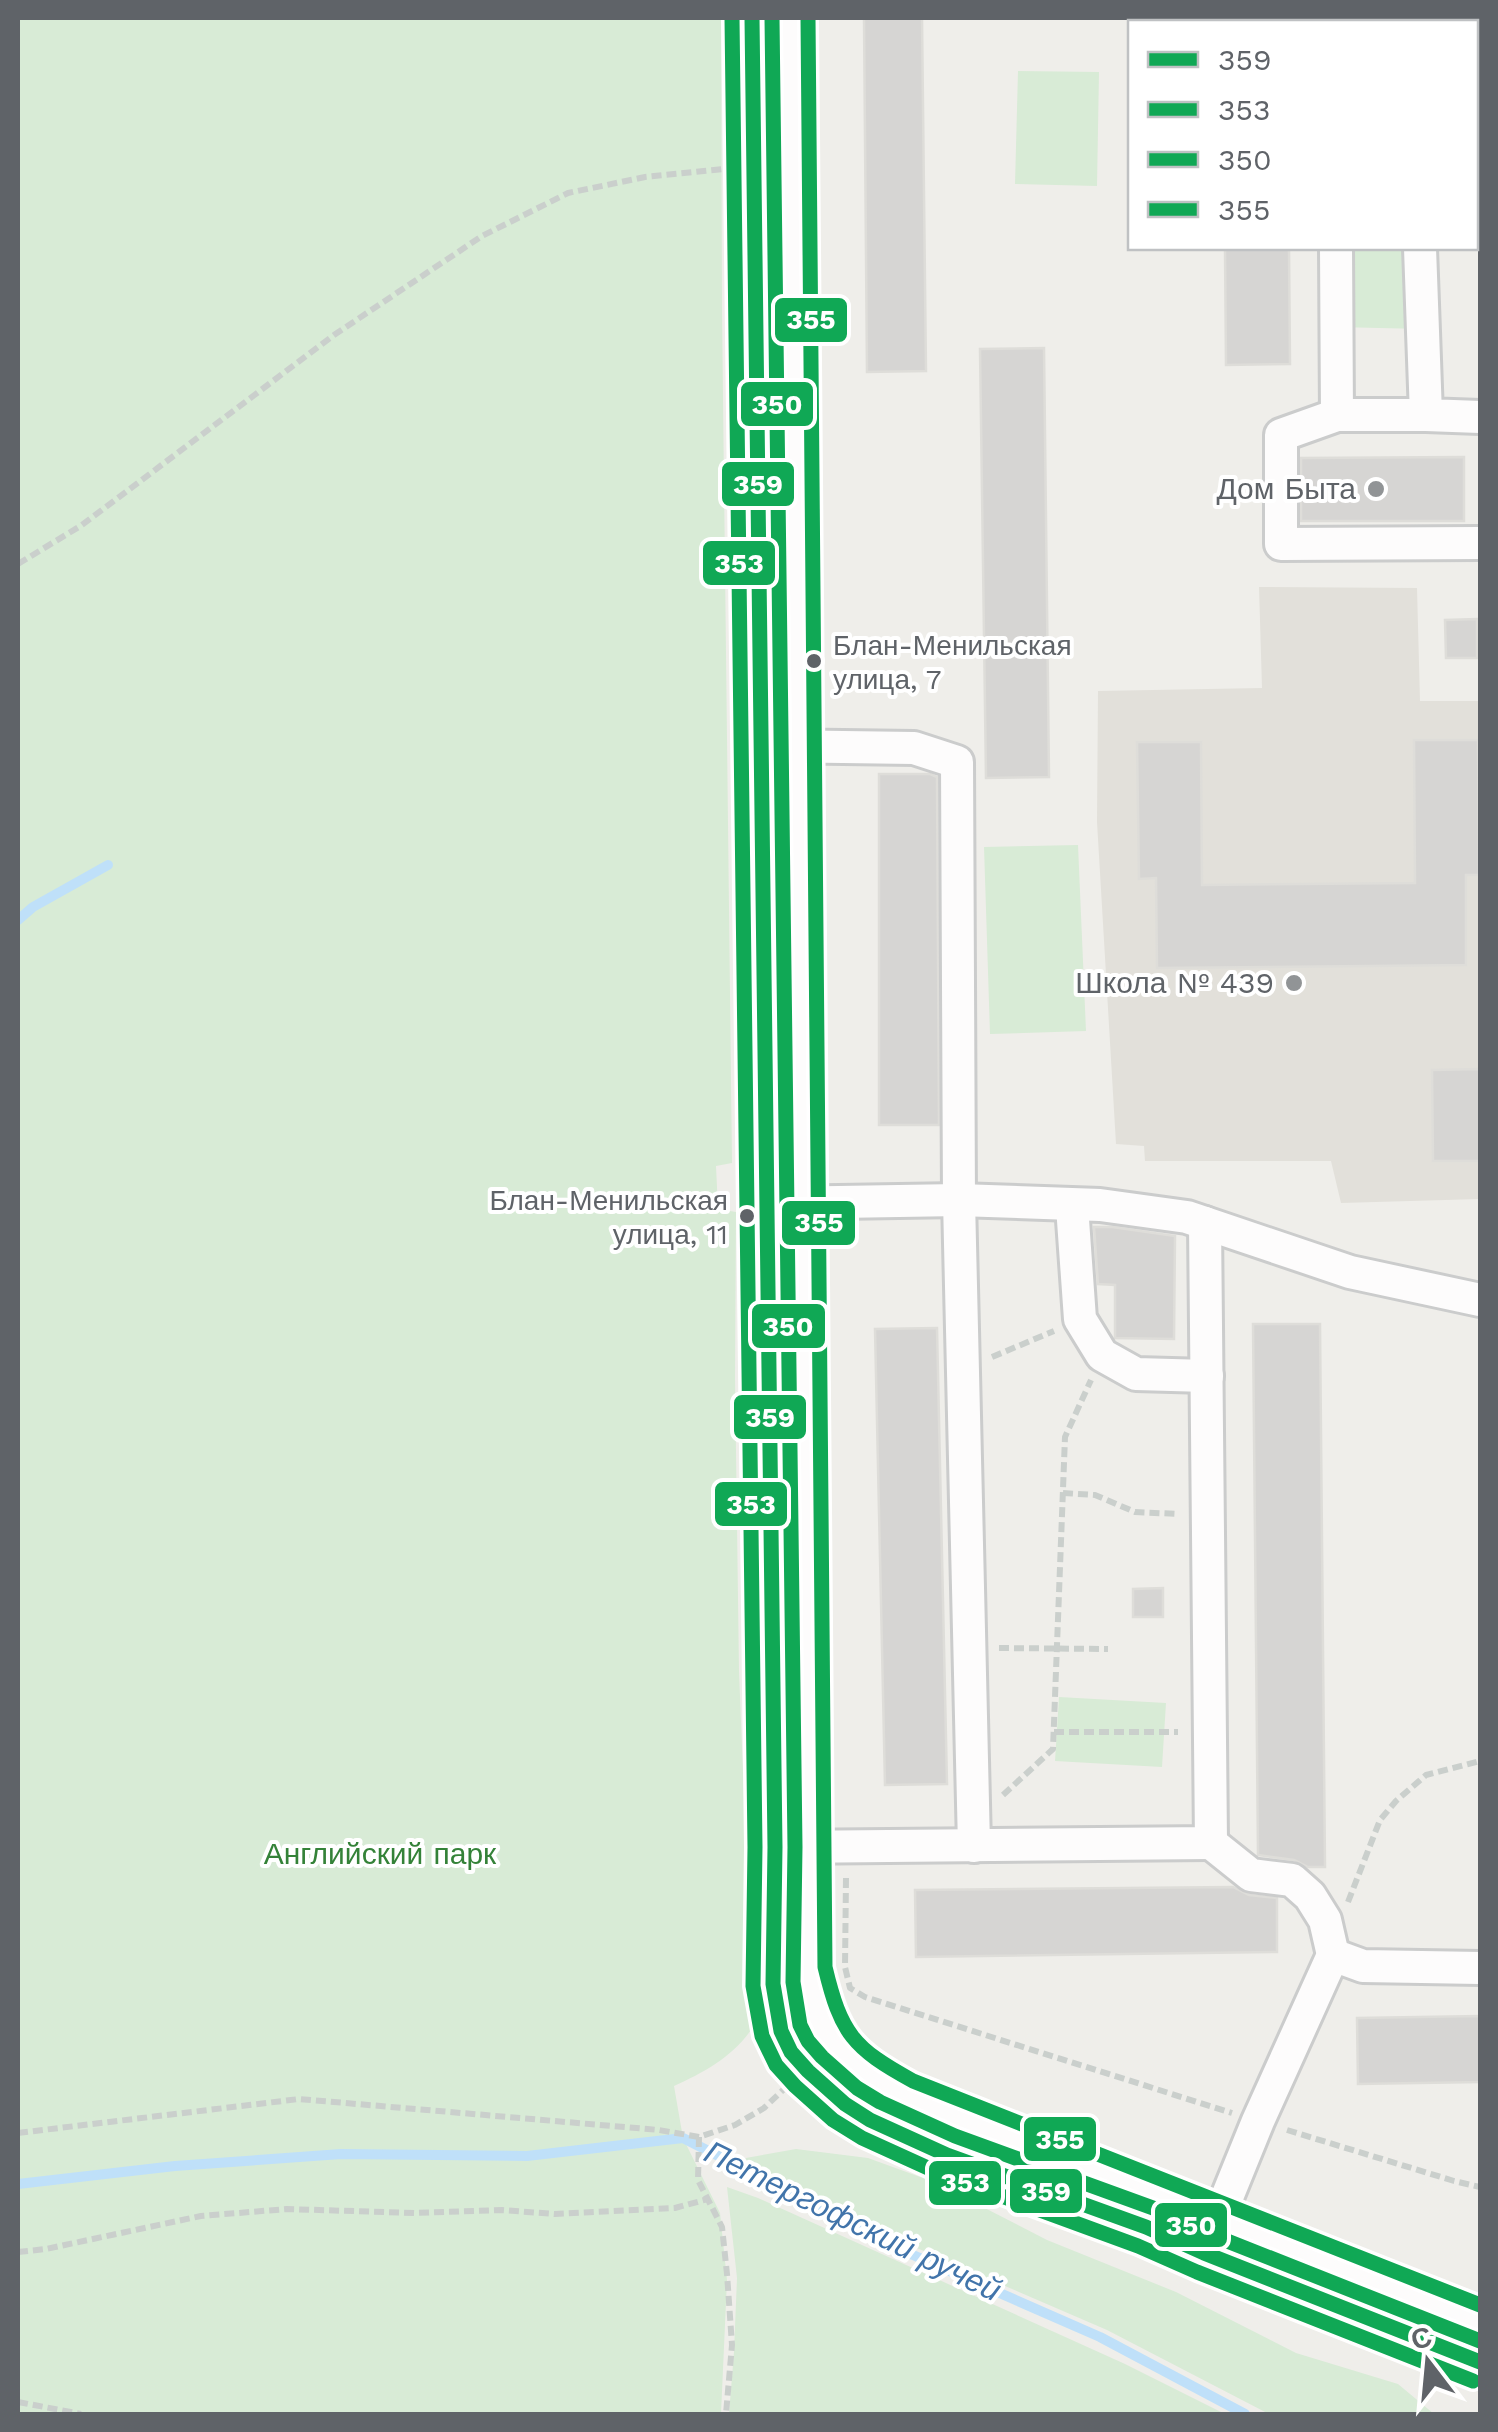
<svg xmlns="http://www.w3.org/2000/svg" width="1498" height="2432" viewBox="0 0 1498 2432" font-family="'Work Sans',sans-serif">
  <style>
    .education { fill: #e2e0da }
    .green { fill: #d8ebd6 }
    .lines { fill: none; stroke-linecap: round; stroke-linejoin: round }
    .stream { stroke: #bfe0f9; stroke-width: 10 }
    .building { fill: #d6d5d3; stroke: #deddd9; stroke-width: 2.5 }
    .minor-casing { stroke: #cbcccc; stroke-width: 38 }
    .path { stroke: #cacfcc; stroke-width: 6; stroke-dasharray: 10 5; stroke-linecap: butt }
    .minor { stroke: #fdfcfc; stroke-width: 32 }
    .bus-1-casing { stroke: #fff; stroke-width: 22 }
    .bus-2-casing { stroke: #fff; stroke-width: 22 }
    .bus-3-casing { stroke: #fff; stroke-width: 22 }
    .bus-4-casing { stroke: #fff; stroke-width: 22 }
    .bus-1 { stroke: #10a855; stroke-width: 15 }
    .bus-2 { stroke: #10a855; stroke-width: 15 }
    .bus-3 { stroke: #10a855; stroke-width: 15 }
    .bus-4 { stroke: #10a855; stroke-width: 15 }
    .poi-dot { fill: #919496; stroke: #fff; stroke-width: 4 }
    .bus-dot { fill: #5f6368; stroke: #fff; stroke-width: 4 }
    .labels { text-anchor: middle; stroke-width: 8; stroke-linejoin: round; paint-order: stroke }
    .bus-label { font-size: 28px; fill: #5f6368; stroke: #fff; text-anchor: start }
    .poi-label { font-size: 30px; fill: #5f6368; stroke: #fff; text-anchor: end }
    .park-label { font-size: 30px; fill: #348238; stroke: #fff }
    .water-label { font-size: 32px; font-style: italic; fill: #4174aa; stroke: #fff }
    .line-badge { stroke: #fff; stroke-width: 4 }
    .badge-label { font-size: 28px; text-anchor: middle; font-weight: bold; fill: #fff }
  </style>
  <rect width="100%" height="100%" fill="#efeeea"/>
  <path class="education" d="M1259,587L1417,588L1420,701H1480V1199L1341,1203L1331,1161H1145L1144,1146L1116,1144L1097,822L1098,691L1262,688Z"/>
  <g class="green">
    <path d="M18,18H721L722,312L732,1163L716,1166L718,1209L736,1212L735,1378L739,1671L753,2027C734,2056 705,2072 674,2086L683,2138L720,2213L727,2280L721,2414H18Z"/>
    <path d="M1018,71L1099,72L1097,186L1015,184Z"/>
    <path d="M1336,248H1420L1422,329L1337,327Z"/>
    <path d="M1078,845L1086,1031L990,1034L984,847Z"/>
    <path d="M1059,1697L1166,1703L1162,1767L1055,1761Z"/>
    <path d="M796,2149L868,2158L934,2182L1047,2240L1176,2292L1296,2353L1398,2384L1434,2414H1269L1107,2330L736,2170L746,2158Z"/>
    <path d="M727,2187L758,2198L1125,2364L1225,2414H729L734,2352L737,2278Z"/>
  </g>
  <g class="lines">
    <g class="stream">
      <path d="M18,920L33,907L108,865"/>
      <path d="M18,2184L175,2166L341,2154L527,2156L683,2138L913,2255L1100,2337L1245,2414"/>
    </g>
  </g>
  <g class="building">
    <path d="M864,18H922L926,371L867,372Z"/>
    <path d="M1225,248H1289L1290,364L1226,365Z"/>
    <path d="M1044,348L1049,777L986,778L980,349Z"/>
    <path d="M1464,457V521H1301V458Z"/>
    <path d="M1477,619V658H1446L1445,620Z"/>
    <path d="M1414,740H1478L1479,875H1466V965L1157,968L1156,878L1139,879L1137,742H1201L1202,885L1415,883Z"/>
    <path d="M879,774H930L937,777L939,1125H879Z"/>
    <path d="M1480,1069V1161H1433L1432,1070Z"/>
    <path d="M1094,1227H1112L1175,1236L1174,1339L1115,1338V1285L1098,1284Z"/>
    <path d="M1253,1324H1320L1325,1867H1308L1294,1860L1258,1855Z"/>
    <path d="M937,1328L947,1784L885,1785L875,1329Z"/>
    <path d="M1163,1588V1617H1133V1589Z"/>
    <path d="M1233,1887L1249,1895L1277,1898V1952L916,1957L915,1890Z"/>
    <path d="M1480,2016V2082L1358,2084L1357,2018Z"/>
  </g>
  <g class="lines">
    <g class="minor-casing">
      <g id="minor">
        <path d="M752,18L775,1847L773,1984L781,2031L791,2052L808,2071L845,2104L870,2120L947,2155L1146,2227L1204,2253L1480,2362"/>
        <path d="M788,18L805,1970C823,2048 834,2061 904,2099L1480,2326"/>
        <path d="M1334,18V22"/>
        <path d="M1415,18L1416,22"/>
        <path d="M1336,248L1337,415"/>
        <path d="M1420,248L1426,415L1480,417"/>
        <path d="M1426,415H1337L1281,435V544L1480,543"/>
        <path d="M772,746L914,748L957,762L959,1200L974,1846"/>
        <path d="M778,1203L959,1200L1100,1205L1187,1217L1350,1272L1480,1300"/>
        <path d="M1072,1206L1080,1319L1102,1355L1136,1374L1207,1376"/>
        <path d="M1211,1843L1251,1875L1292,1880L1310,1896L1325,1920L1333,1955"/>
        <path d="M785,1847L1211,1843L1205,1223"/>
        <path d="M1210,2239L1258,2121L1333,1955L1363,1966L1480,1968"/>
      </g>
    </g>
    <g class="path">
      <path d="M18,564L82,525L334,335L482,236L568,193L645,177L723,169"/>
      <path d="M992,1357L1054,1331"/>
      <path d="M1063,1493L1095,1495L1135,1512L1178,1514"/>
      <path d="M999,1648L1108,1649"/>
      <path d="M1054,1732H1178"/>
      <path d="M1003,1795L1053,1749L1065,1437L1091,1380"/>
      <path d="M846,1878L845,1967L850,1988L865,1997L1232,2113"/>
      <path d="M1348,1902L1380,1820L1396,1801L1426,1775L1480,1761"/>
      <path d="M1287,2130L1454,2181L1480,2187"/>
      <path d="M18,2133L299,2099L659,2130L699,2137L735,2125L764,2108L783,2090"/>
      <path d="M699,2137L698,2180L722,2227L727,2274L732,2345L726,2414"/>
      <path d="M18,2252L46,2249L201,2216L287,2209L415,2213L502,2210L555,2214L675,2208L708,2199"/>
      <path d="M18,2402L81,2414"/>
    </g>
    <use href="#minor" class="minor"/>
    <g class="bus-1-casing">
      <path id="bus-1" d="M752,18L775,1847L773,1984L781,2031L791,2052L808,2071L845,2104L870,2120L947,2155L1146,2227L1204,2253L1480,2362"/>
    </g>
    <g class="bus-2-casing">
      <path id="bus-2" d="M732,18L755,1847L753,1986L762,2036L776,2065L795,2086L833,2120L862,2138L939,2173L1138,2246L1197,2272L1473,2381"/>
    </g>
    <g class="bus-3-casing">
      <path id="bus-3" d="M772,18L795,1847L793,1982L800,2025L808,2041L822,2057L857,2088L880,2102L955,2136L1153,2208L1212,2235L1480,2341"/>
    </g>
    <g class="bus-4-casing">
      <path id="bus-4" d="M808,18L825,1967C841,2034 853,2048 913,2081L1480,2305"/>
    </g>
    <use href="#bus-1" class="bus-1"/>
    <use href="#bus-2" class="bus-2"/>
    <use href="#bus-3" class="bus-3"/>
    <use href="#bus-4" class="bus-4"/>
  </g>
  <g class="poi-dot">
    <circle cx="1376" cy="489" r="10"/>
    <circle cx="1294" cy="983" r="10"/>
  </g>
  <g class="bus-dot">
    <circle cx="814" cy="661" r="9"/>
    <circle cx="747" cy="1216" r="9"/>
  </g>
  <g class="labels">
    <g class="bus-label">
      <text x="833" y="655">Блан-Менильская<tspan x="833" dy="34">улица, 7</tspan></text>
      <text x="728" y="1210" text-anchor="end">Блан-Менильская<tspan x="728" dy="34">улица, 11</tspan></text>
    </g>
    <g class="poi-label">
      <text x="1356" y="499">Дом Быта</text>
      <text x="1274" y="993">Школа № 439</text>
    </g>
    <g class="park-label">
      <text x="380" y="1864">Английский парк</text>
    </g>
    <g class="water-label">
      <text transform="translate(853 2221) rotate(26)" y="11">Петергофский ручей</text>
    </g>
  </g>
  <g class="line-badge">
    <rect x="773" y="296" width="76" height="48" rx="10" fill="#10a855"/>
    <rect x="739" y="380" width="76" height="48" rx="10" fill="#10a855"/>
    <rect x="720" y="460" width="76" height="48" rx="10" fill="#10a855"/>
    <rect x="701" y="539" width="76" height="48" rx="10" fill="#10a855"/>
    <rect x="780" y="1199" width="77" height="48" rx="10" fill="#10a855"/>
    <rect x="750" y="1302" width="77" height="48" rx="10" fill="#10a855"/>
    <rect x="732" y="1393" width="76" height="48" rx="10" fill="#10a855"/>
    <rect x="713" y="1480" width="76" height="48" rx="10" fill="#10a855"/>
    <rect x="1022" y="2115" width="76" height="48" rx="10" fill="#10a855"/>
    <rect x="927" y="2159" width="76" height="48" rx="10" fill="#10a855"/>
    <rect x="1008" y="2167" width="76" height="48" rx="10" fill="#10a855"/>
    <rect x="1153" y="2201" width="76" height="48" rx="10" fill="#10a855"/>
  </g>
  <g class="badge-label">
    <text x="811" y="329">355</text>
    <text x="777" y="414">350</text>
    <text x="758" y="494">359</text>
    <text x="739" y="573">353</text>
    <text x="819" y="1232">355</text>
    <text x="788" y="1336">350</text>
    <text x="770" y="1427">359</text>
    <text x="751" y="1514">353</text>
    <text x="1060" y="2149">355</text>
    <text x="965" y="2192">353</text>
    <text x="1046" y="2201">359</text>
    <text x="1191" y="2235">350</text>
  </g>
  <rect width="1498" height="2432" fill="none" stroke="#5f6368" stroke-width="40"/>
  <rect x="1128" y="20" width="350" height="230" fill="#ffffff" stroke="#bfc1c3" stroke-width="2.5"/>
  <rect x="1148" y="52" width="50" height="15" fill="#10a855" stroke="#bfc1c3" stroke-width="2.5"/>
  <text x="1218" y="70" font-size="30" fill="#5f6368">359</text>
  <rect x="1148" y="102" width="50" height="15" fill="#10a855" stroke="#bfc1c3" stroke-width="2.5"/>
  <text x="1218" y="120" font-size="30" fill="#5f6368">353</text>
  <rect x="1148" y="152" width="50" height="15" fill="#10a855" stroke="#bfc1c3" stroke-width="2.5"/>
  <text x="1218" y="170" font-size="30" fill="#5f6368">350</text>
  <rect x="1148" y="202" width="50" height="15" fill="#10a855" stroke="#bfc1c3" stroke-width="2.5"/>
  <text x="1218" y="220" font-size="30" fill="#5f6368">355</text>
  <g transform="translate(1428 2362) rotate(344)" stroke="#ffffff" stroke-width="8" paint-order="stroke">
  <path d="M0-8L18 38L0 25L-18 38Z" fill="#5f6368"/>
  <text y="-15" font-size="28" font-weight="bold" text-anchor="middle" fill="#5f6368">С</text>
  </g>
</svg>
